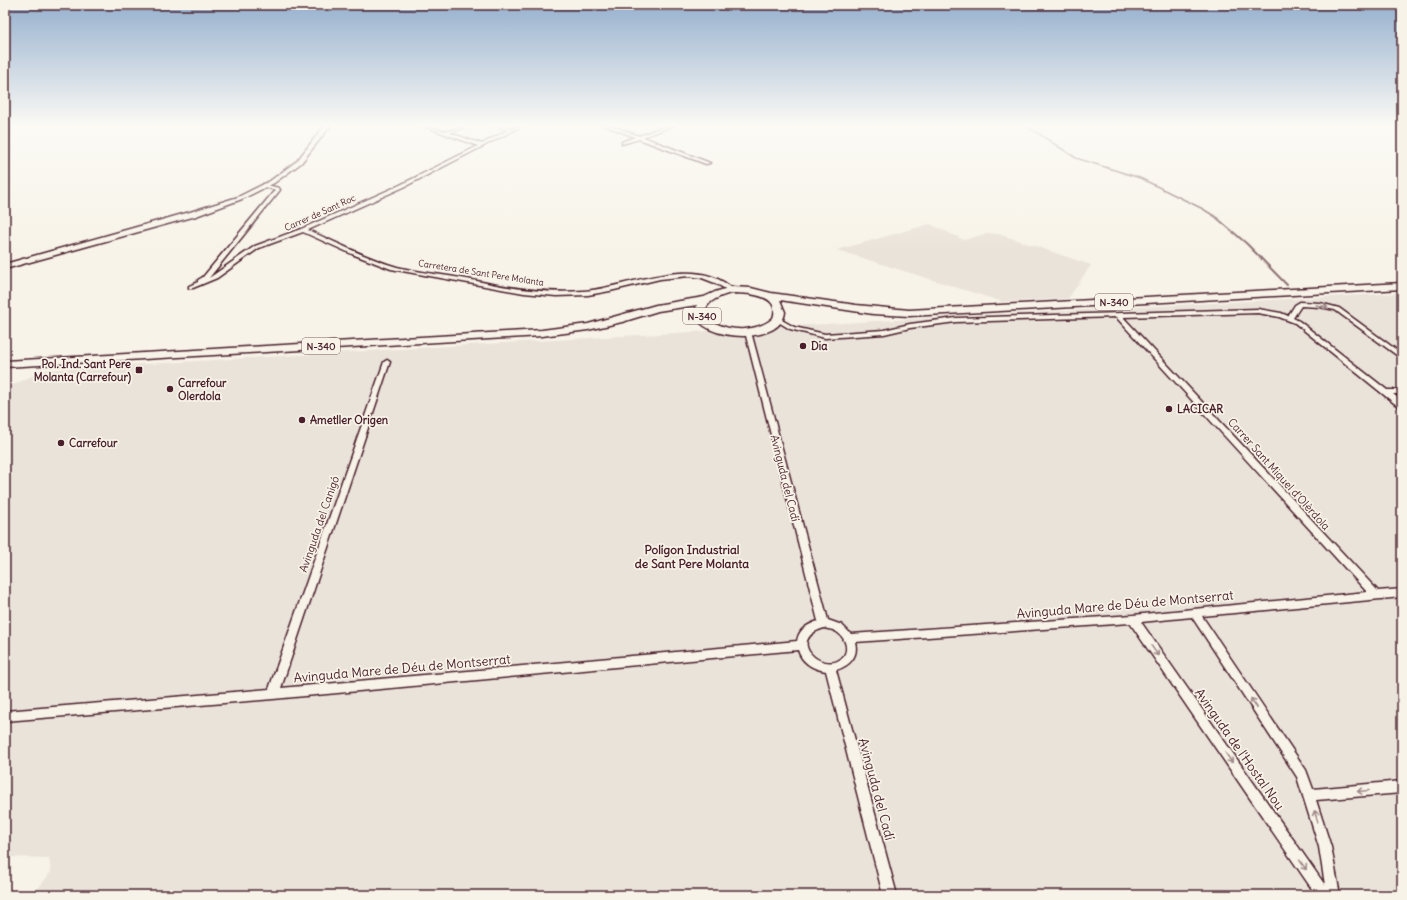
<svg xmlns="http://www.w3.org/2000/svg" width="1407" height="900" viewBox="0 0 1407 900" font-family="Delius,sans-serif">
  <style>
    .built { fill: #eae3da }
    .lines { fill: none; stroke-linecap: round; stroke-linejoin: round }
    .stream-far1 { stroke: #8e7275; stroke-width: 1.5 }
    .stream { stroke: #8e7275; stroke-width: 2 }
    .street-casing { stroke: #4a1f2b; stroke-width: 3 }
    .secondary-casing { stroke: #4a1f2b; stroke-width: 3 }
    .primary-casing { stroke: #4a1f2b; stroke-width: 3 }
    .street { fill: #f7f3e8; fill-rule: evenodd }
    .secondary { fill: #f7f3e8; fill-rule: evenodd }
    .primary { fill: #f7f3e8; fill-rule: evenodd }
    .oneway { stroke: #a0898a }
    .poi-dot { fill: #4a1f2b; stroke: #f7f3e8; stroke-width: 1.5 }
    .labels { text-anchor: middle; stroke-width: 3.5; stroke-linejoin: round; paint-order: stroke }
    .far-street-label { font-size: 9px; fill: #4a1f2b; stroke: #f7f3e8 }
    .shield { fill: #f7f3e8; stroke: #7e5f64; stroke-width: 1 }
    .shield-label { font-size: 10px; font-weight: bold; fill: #4a1f2b }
    .poi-label { font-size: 11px; font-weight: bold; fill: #4a1f2b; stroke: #f7f3e8; text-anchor: start }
    .street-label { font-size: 11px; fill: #4a1f2b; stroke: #f7f3e8 }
    .neighbourhood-label { font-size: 12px; font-weight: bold; fill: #4a1f2b; stroke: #f7f3e8 }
    .near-street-label { font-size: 13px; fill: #4a1f2b; stroke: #f7f3e8 }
  </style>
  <rect width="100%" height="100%" fill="#f7f3e8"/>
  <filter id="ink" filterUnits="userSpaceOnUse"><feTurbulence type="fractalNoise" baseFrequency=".025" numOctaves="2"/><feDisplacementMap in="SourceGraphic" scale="8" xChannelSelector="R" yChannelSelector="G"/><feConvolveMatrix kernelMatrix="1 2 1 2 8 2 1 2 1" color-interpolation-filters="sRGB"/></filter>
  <g filter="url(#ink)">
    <g class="built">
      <path d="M930,224L964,240L988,233L999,234L1091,265L1068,299L1003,302L837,250Z"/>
      <path d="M1402,293V895H33L51,872L49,858L5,857V389L44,370L912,319Z"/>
    </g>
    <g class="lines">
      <path class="stream-far1" d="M1022,125L1036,132L1076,158L1140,178L1203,209L1219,219"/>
      <path class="stream" d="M1217,218L1247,244L1287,285"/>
      <g class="street-casing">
        <g id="street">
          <path d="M421,125C430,125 440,132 447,131C455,131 461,125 469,125L450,133L482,144L508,130L493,125H500L512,129L519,125H524L404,187L308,230C337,243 366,258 397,267C421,273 447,275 472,280C508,288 545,294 583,291C628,288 695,252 734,290L731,292L729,291L715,283L702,278L689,276L660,279L610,291L588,295L556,296L524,293L391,269L352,254L303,232L259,248L217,278L193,288H189V286L198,282V280L203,277L275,190L263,186V184L279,188L280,190L209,278L255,246L301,229L400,185L478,146Z"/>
          <path d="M603,125H609L639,136L668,125H674L643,137L710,163L706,164L639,139L622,144V142L635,137Z"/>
          <path d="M1300,302L1320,303L1339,308L1402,354V359L1335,310L1320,307L1301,306L1293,318L1299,321L1387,390H1402V394H1393L1402,401V407H1399L1295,323L1279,317L1258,313L1123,317L1378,591L1402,589V597L1202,616L1306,770L1313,789L1402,781V793L1316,800L1331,847L1340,895H1316L1130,623L855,642C859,657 849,666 836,670L897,895H883L826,671C813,669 802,663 798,650L273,699L5,721V711L269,689L384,362L387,360L390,362L281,688L797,641C799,629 807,625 818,621L745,332L748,330L751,332L828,620L842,625L851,634L1133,615L1367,592L1116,317L956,322L910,328L884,334L825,338L790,329L775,320L778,318L780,319L794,327L825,334L884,330L910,324L956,318L1258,309L1281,313L1288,316L1295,305ZM1192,617L1297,777L1319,847L1325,885L1141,622ZM824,628C827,629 830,629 833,630C844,634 851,649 842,658C823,675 784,640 824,628Z"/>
        </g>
      </g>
      <g class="secondary-casing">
        <path id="secondary" d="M325,125H331L301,163L274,183L242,199L196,216L5,269V264L190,212L238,197L270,181L297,161Z"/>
      </g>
      <g class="primary-casing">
        <path id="primary" d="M1402,283V289L909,316L873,314L780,300L785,312C781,350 683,339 697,305L658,311L622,322L588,330L542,336L5,367V361L542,330L588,324L656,305L704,297L715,292L731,287L751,288L771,293L856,305L909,310ZM731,293C746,293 782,294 773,318C739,348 668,310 731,293Z"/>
      </g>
      <use href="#street" class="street"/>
      <use href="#secondary" class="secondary"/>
      <use href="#primary" class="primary"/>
    </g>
    <defs><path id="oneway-shaft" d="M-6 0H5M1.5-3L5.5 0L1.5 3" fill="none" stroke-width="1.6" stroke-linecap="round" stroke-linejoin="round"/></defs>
    <g class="oneway">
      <use href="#oneway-shaft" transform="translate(1322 306) rotate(10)"/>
      <use href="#oneway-shaft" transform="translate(1155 651) rotate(55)"/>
      <use href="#oneway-shaft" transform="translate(1254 703) rotate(-124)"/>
      <use href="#oneway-shaft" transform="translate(1229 758) rotate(55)"/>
      <use href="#oneway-shaft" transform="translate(1363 791) rotate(175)"/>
      <use href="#oneway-shaft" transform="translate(1316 816) rotate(-106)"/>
      <use href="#oneway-shaft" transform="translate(1303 865) rotate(55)"/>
    </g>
  </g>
  <linearGradient id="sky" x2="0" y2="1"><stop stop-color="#96b0ce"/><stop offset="0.5" stop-color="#fbfaf5"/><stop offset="1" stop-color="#fbfaf5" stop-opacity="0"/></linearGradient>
  <rect width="1407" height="251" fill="url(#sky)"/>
  <g class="poi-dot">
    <circle cx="803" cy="346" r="4"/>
    <rect x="135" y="366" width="8" height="8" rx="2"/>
    <circle cx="170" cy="389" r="4"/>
    <circle cx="1169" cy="409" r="4"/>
    <circle cx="302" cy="420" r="4"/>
    <circle cx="61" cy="443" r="4"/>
  </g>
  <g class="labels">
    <g class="far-street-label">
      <text transform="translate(320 213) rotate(-24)" y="3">Carrer de Sant Roc</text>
      <text transform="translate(481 273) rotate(9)" y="3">Carretera de Sant Pere Molanta</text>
    </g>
    <g class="shield">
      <rect x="1095" y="294" width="38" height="16" rx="3"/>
      <rect x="683" y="308" width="38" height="16" rx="3"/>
      <rect x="302" y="338" width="38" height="16" rx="3"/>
    </g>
    <g class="shield-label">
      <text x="1114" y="306">N-340</text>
      <text x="702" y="320">N-340</text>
      <text x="321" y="350">N-340</text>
    </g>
    <g class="poi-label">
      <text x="811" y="350">Dia</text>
      <text x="131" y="368" text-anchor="end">Pol. Ind. Sant Pere<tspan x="131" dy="13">Molanta (Carrefour)</tspan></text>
      <text x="178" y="387">Carrefour<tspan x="178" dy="13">Olerdola</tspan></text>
      <text x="1177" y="413">LACICAR</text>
      <text x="310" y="424">Ametller Origen</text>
      <text x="69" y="447">Carrefour</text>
    </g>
    <g class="street-label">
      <text transform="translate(1279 474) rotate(48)" y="4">Carrer Sant Miquel d'Olèrdola</text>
      <text transform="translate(785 478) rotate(76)" y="4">Avinguda del Cadí</text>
      <text transform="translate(319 524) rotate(-71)" y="4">Avinguda del Canigó</text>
    </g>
    <g class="neighbourhood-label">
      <text x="692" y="554">Polígon Industrial<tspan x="692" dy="14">de Sant Pere Molanta</tspan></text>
    </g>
    <g class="near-street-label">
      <text transform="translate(1125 604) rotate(-5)" y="5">Avinguda Mare de Déu de Montserrat</text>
      <text transform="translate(402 668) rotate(-5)" y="5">Avinguda Mare de Déu de Montserrat</text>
      <text transform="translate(1240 749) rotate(55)" y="5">Avinguda de l'Hostal Nou</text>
      <text transform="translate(877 789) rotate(75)" y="5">Avinguda del Cadí</text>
    </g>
  </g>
  <rect width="1407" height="900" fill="none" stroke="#f7f3e8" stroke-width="20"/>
  <rect x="10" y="10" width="1387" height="880" fill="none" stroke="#4a1f2b" stroke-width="1.5" filter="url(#ink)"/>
</svg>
